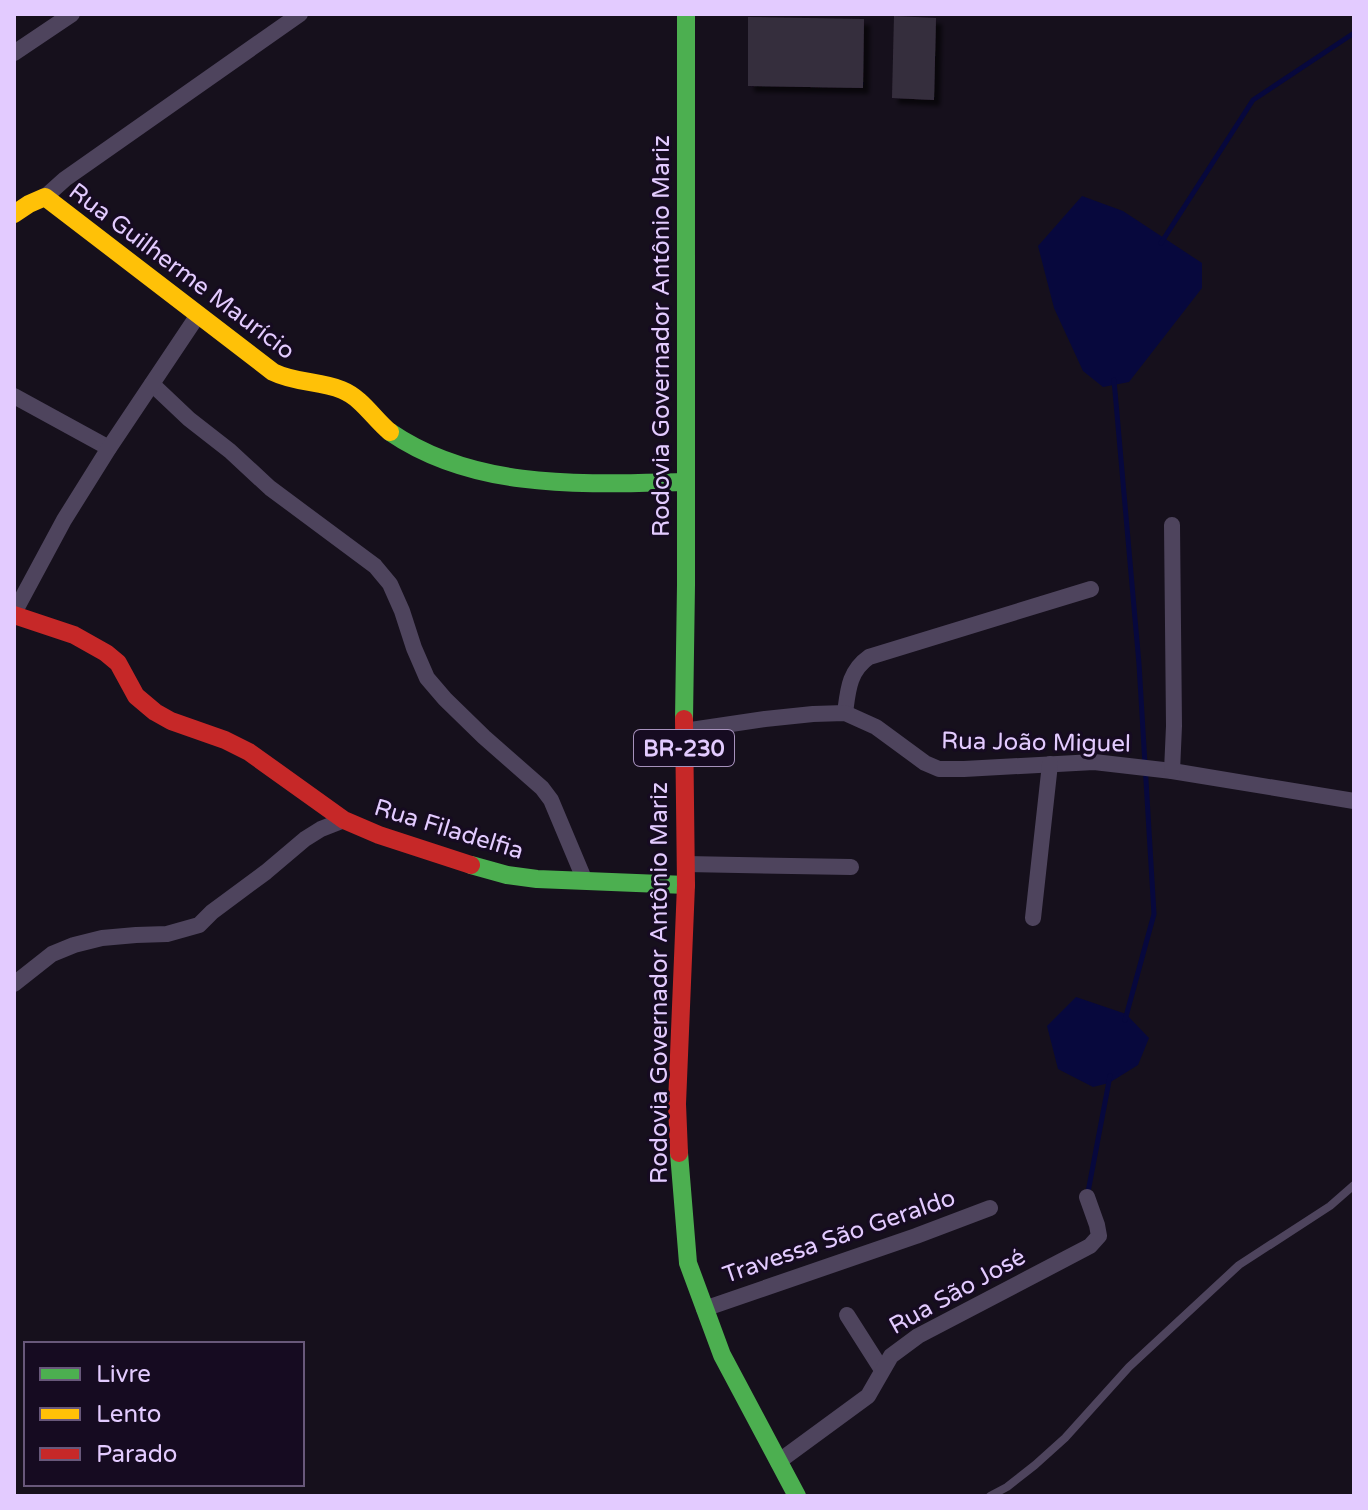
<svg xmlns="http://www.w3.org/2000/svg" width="1368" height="1510" viewBox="0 0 1368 1510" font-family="'Varela Round',sans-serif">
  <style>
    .water { fill: #07083d }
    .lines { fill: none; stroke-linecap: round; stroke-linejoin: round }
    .stream { stroke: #07083d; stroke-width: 5 }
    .building { fill: #362e3e; filter: url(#shadow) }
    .lane { stroke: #4e445d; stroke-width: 8 }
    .street { stroke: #4e445d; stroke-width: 16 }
    .fast { stroke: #4caf50; stroke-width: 18 }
    .slow { stroke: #ffc107; stroke-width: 18 }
    .jam { stroke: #c62828; stroke-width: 18 }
    .labels { text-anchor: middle; stroke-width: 6; stroke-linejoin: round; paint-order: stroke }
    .shield { fill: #160b21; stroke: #a691bc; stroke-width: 2 }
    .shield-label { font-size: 22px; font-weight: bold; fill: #e3cbff }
    .street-label { font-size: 24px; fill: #e3cbff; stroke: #160b21 }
  </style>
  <defs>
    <filter id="shadow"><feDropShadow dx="6" dy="6" stdDeviation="2" flood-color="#0009"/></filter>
  </defs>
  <rect width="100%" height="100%" fill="#16101c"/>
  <g class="water">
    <path d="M1082,196L1123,211L1202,263V288L1129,382L1103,387L1083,371L1054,308L1038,246Z"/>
    <path d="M1076,997L1126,1014L1149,1038L1138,1065L1109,1083L1093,1087L1058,1069L1047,1026Z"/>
  </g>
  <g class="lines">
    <g class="stream">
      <path d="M1161,243L1253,100L1354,33"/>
      <path d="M1114,380L1139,664L1154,914L1125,1020"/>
      <path d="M1088,1192L1110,1076"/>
    </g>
  </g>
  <g class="building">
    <path d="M894,16L936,18L934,100L892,98Z"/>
    <path d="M748,17L864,19L863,88L748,86Z"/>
  </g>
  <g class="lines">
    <path class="lane" d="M990,1496L1007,1487L1035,1465L1065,1438L1129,1367L1239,1265L1330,1206L1354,1185"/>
    <g class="street">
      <path d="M14,53L72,14"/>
      <path d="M45,197L65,179L300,14"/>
      <path d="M152,384L189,419L230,451L270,488L375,566L390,584L402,611L414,648L427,678L445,699L484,737L542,788L551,800L585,881"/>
      <path d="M14,396L109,448"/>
      <path d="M14,613L64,520L109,448L198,315"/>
      <path d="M845,713C848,690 849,671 869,657L1091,589"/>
      <path d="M684,731L765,719L813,714L845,713L876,727L925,763L939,769H964L1094,762L1172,771L1354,801"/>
      <path d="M1172,771L1174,726L1172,525"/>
      <path d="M686,864L851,867"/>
      <path d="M1033,918L1050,764"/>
      <path d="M14,984L52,954L74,945L102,938L136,935L167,934L199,925L212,912L266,872L305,839L321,829L344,820"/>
      <path d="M704,1309L916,1236L990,1208"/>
      <path d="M847,1315L882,1370"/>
      <path d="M778,1462L868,1396L891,1356L918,1336L1090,1246L1099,1236L1097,1225L1087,1197"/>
    </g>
    <g class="fast">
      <path d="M390,432C476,491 585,484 684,482"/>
      <path d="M684,719L686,585V14"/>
      <path d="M471,865L507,875L537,879L686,885"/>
      <path d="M679,1153L688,1263L722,1355L797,1496"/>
    </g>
    <path class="slow" d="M14,214L29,204L45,197L273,372C295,383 320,381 342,390C362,398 374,419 390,432"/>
    <g class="jam">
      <path d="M14,615L74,635L106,653L118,663L136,696L155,712L171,721L225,740L249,752L344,820L379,835L471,865"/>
      <path d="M679,1153L677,1104L686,885L684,719"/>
    </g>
  </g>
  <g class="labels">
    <rect class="shield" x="634" y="730" width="100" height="36" rx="6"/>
    <g class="shield-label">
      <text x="684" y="756">BR-230</text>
    </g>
    <g class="street-label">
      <text transform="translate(182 271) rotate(37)" y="8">Rua Guilherme Maurício</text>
      <text transform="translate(661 336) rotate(-90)" y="8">Rodovia Governador Antônio Mariz</text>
      <text transform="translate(1036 742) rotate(1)" y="8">Rua João Miguel</text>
      <text transform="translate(449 829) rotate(17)" y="8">Rua Filadelfia</text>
      <text transform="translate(659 983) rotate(-90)" y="8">Rodovia Governador Antônio Mariz</text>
      <text transform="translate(839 1236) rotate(-19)" y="8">Travessa São Geraldo</text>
      <text transform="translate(957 1291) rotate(-29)" y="8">Rua São José</text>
    </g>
  </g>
  <rect width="1368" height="1510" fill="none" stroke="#e3cbff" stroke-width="32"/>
  <rect x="24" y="1342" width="280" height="144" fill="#160b21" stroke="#68587a" stroke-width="2"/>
  <rect x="40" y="1368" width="40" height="12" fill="#4caf50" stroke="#68587a" stroke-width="2"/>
  <text x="96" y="1382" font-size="24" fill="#e3cbff">Livre</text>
  <rect x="40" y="1408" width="40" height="12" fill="#ffc107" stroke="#68587a" stroke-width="2"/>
  <text x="96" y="1422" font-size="24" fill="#e3cbff">Lento</text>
  <rect x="40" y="1448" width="40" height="12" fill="#c62828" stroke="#68587a" stroke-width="2"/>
  <text x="96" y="1462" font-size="24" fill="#e3cbff">Parado</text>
</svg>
